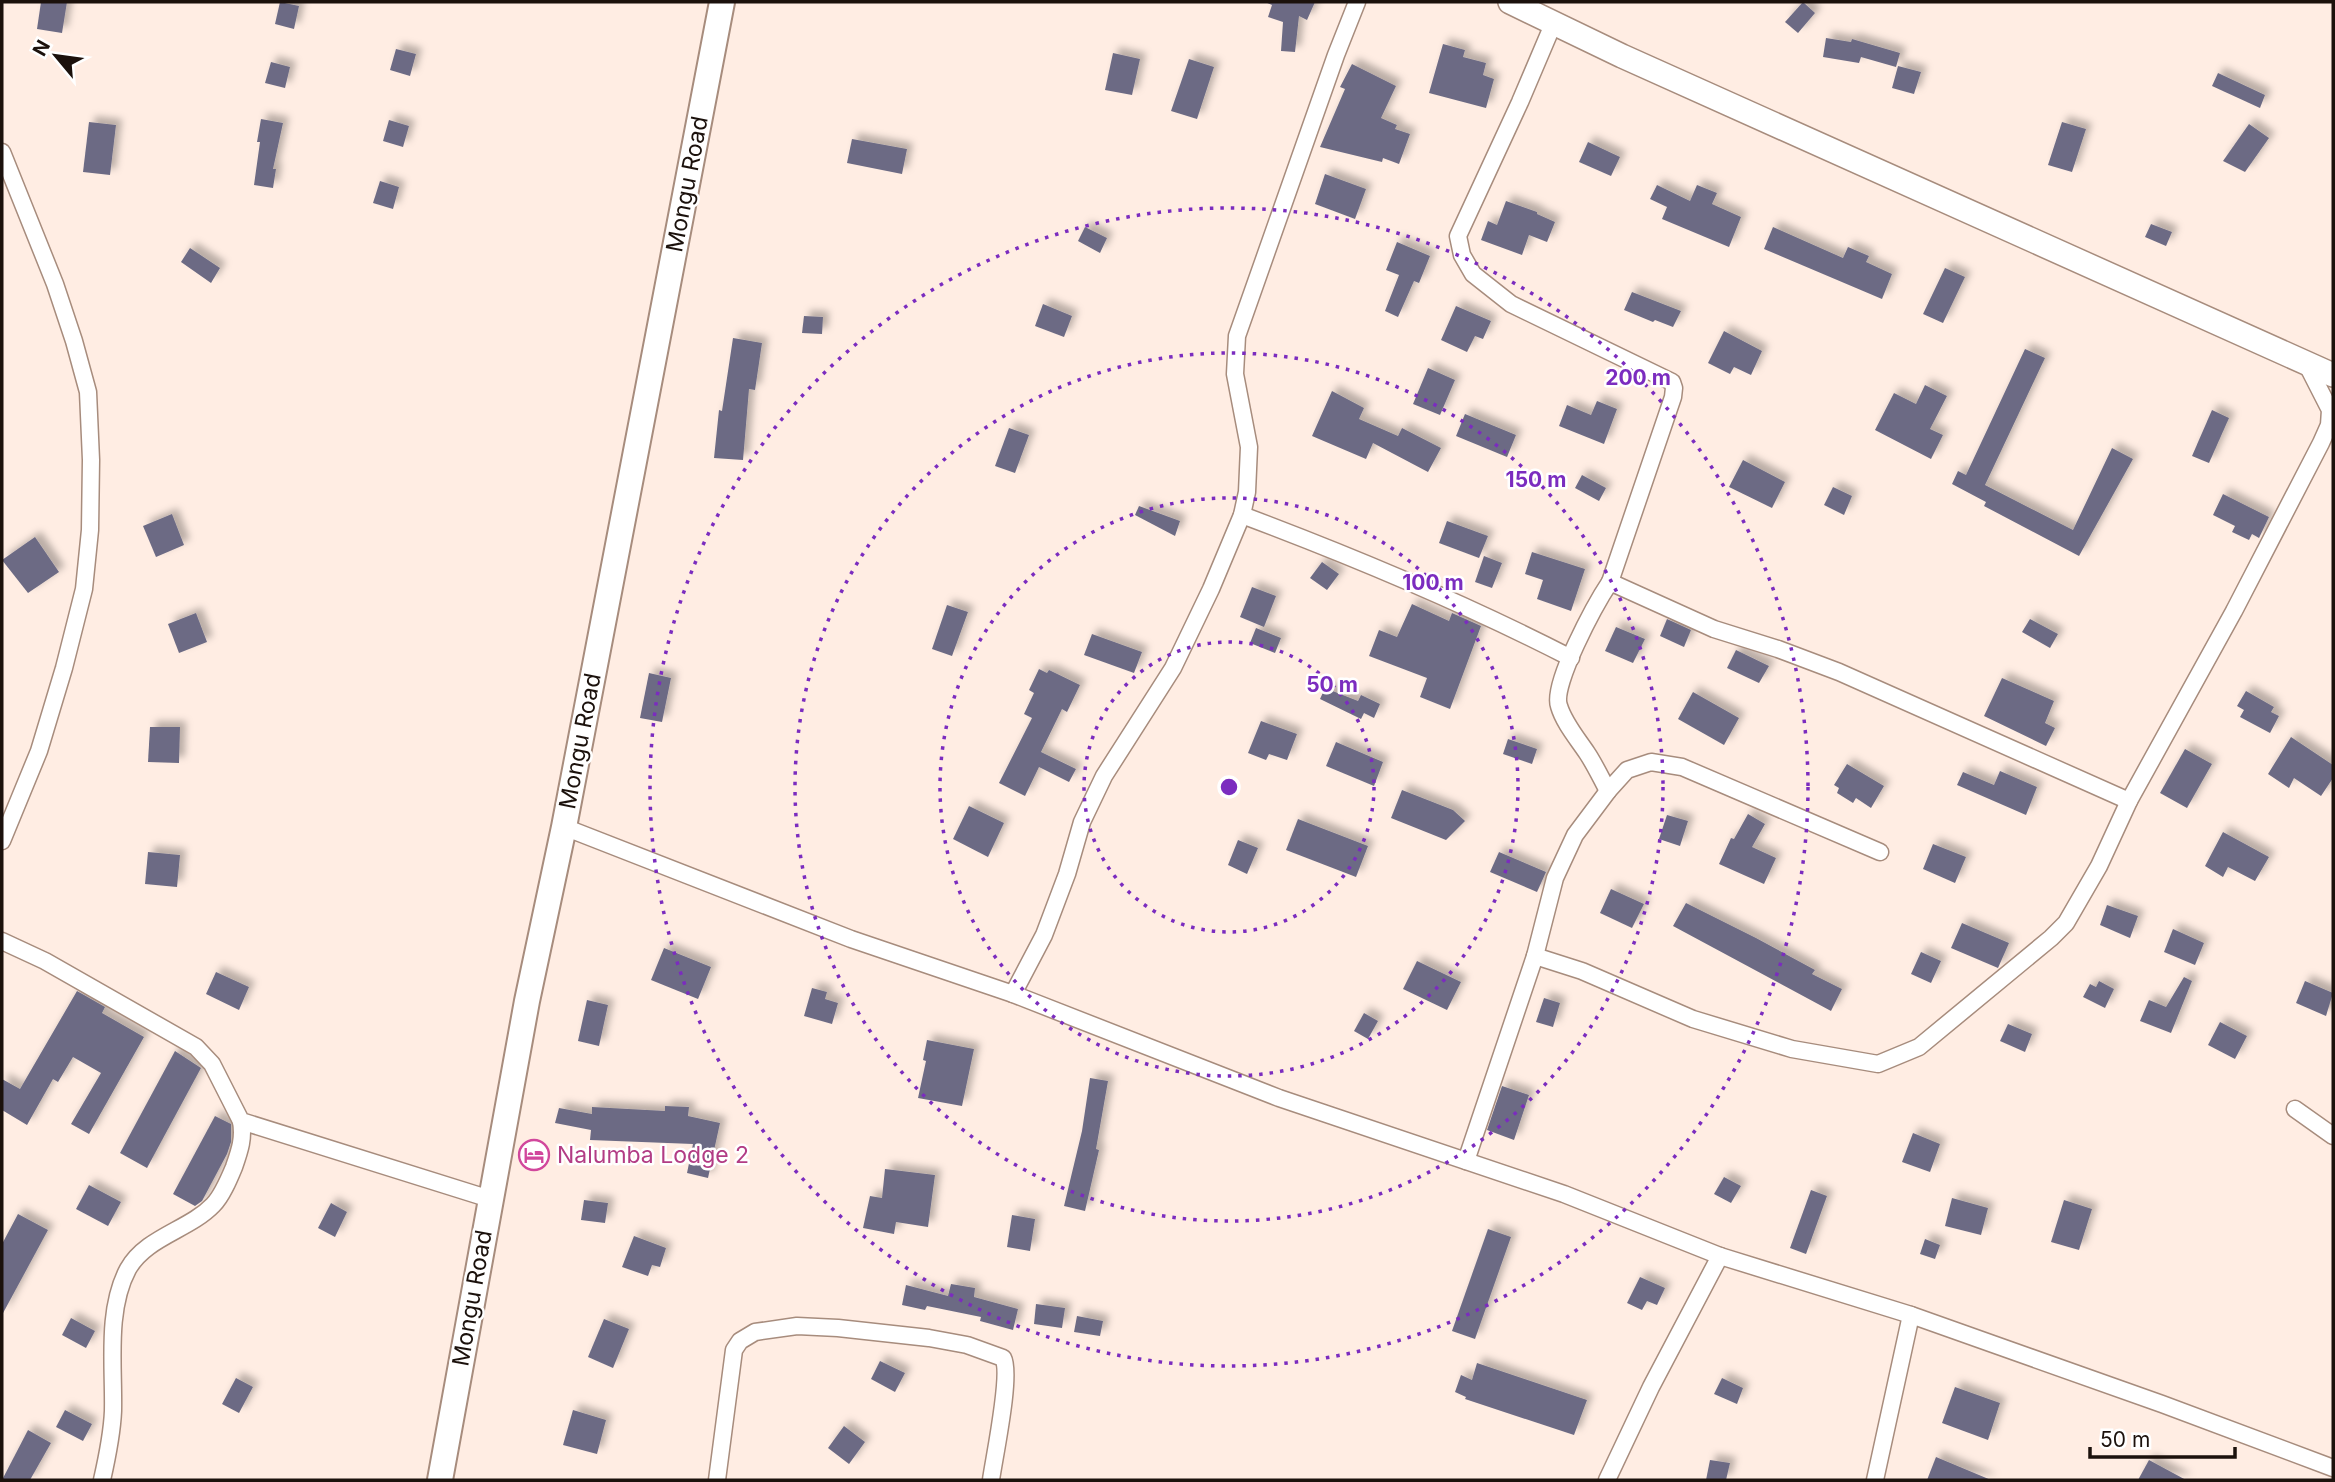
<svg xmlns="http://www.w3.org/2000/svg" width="2335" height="1482" viewBox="0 0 2335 1482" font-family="Inter,sans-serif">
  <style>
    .building { fill: #6c6b84; filter: url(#shadow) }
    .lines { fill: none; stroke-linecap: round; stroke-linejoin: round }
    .minor-casing { stroke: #a78c7d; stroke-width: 19 }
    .secondary-casing { stroke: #a78c7d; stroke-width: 26 }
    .primary-casing { stroke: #a78c7d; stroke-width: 28 }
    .minor { stroke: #fff; stroke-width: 16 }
    .secondary { stroke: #fff; stroke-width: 23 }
    .primary { stroke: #fff; stroke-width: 24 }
    .ring { fill: none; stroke: #7b2cbf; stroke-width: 3.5; stroke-dasharray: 3.5 7 }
    .labels { text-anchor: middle; stroke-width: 5; stroke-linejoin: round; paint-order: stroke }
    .street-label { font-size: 23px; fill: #1b110c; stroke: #fff }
    .hotel-label { font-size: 23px; fill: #b23c85; stroke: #fff; text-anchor: start }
    .centre { fill: #7b2cbf; stroke: #fff; stroke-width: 3.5 }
    .ring-label { font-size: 21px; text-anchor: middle; font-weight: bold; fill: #7b2cbf; stroke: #fff; stroke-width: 5; stroke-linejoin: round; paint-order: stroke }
  </style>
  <defs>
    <filter id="shadow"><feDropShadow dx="6" dy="-6" stdDeviation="3.5" flood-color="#0004"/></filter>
  </defs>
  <rect width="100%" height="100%" fill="#ffede3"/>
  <g class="building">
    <path d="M41,2H67L62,33L37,29Z"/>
    <path d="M280,2L299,6L294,29L275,24Z"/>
    <path d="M1265,2H1315L1307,20L1299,16L1295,52L1281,51L1283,22L1268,17L1272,5Z"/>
    <path d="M1803,2L1815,13L1798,33L1785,22Z"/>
    <path d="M1826,38L1851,42L1852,39L1900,53L1896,67L1861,57L1859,63L1823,57Z"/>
    <path d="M1443,44L1465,50L1463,57L1486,63L1483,75L1494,79L1486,108L1429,93Z"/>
    <path d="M396,49L416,54L410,76L390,70Z"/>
    <path d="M1113,53L1140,59L1132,95L1105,90Z"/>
    <path d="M1189,59L1214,67L1197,119L1171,111Z"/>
    <path d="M271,62L290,67L285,88L265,83Z"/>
    <path d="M1352,64L1396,86L1381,118L1397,125L1395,129L1410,134L1399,164L1383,158L1382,162L1320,147L1345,89L1340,87Z"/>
    <path d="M1898,66L1921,72L1914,94L1892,88Z"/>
    <path d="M2218,73L2265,95L2260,108L2212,86Z"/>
    <path d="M261,119L283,123L273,169H276L273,188L254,185L260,142H257Z"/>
    <path d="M389,120L409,126L403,147L383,141Z"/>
    <path d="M89,122L116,125L110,175L83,172Z"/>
    <path d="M2062,122L2086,129L2072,172L2048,165Z"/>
    <path d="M2249,124L2269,138L2245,172L2223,161Z"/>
    <path d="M852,139L907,149L902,174L847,163Z"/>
    <path d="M1588,142L1620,157L1611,176L1579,162Z"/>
    <path d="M1325,174L1366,189L1355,219L1315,204Z"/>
    <path d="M380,181L399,187L393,209L373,203Z"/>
    <path d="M1657,185L1690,201L1697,185L1717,193L1712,204L1741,217L1729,247L1662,219L1667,207L1650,199Z"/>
    <path d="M1506,201L1537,212V214L1555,222L1547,242L1529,235L1522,255L1481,240L1488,221L1497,225Z"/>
    <path d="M2151,224L2172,232L2166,246L2145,237Z"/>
    <path d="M1085,227L1107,238L1100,253L1078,241Z"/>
    <path d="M1773,227L1843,258L1848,247L1869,256L1866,262L1892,274L1882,299L1764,249Z"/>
    <path d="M1397,242L1430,256L1419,283L1414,281L1398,317L1385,311L1399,275L1386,270Z"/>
    <path d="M190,248L220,268L211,283L181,262Z"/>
    <path d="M1945,268L1965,277L1943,323L1923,314Z"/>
    <path d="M1632,292L1681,311L1673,327L1655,320L1653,322L1624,310Z"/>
    <path d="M1043,304L1072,316L1064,337L1035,326Z"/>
    <path d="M1456,306L1491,321L1483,339L1475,336L1467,352L1441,340Z"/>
    <path d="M804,316L823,317L822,334L802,333Z"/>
    <path d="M1724,331L1762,351L1751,375L1734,367L1730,374L1708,363Z"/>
    <path d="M733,338L762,343L755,390L749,389L743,460L714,458L719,410L722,411Z"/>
    <path d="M2025,349L2045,358L1985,485L2073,530L2112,448L2133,459L2079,556L1984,506L1986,502L1952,484L1958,471L1966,475Z"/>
    <path d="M1428,368L1455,380L1440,415L1413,404Z"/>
    <path d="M1925,385L1947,396L1930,429L1943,435L1931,459L1875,430L1894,393L1916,404Z"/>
    <path d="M1332,391L1364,408L1359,419L1398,436L1402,428L1441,448L1428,472L1373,443L1366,459L1312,436Z"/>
    <path d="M1597,401L1617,409L1604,444L1559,426L1567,405L1591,415Z"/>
    <path d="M2212,410L2229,418L2209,463L2192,456Z"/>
    <path d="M1465,414L1516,435L1507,457L1456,436Z"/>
    <path d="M1009,428L1029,435L1015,473L995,466Z"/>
    <path d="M1743,460L1785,482L1772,508L1729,487Z"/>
    <path d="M1582,475L1606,488L1599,501L1575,488Z"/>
    <path d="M1833,487L1852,496L1844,515L1824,505Z"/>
    <path d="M2223,494L2269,517L2259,538L2252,534L2249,540L2232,532L2235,526L2213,515Z"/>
    <path d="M1139,506L1180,521L1175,536L1135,515Z"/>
    <path d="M172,514L184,545L156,557L143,526Z"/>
    <path d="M1447,521L1488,536L1479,558L1439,543Z"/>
    <path d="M35,537L59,572L28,593L2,560Z"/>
    <path d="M1532,552L1585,569L1571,611L1537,599L1543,580L1525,574Z"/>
    <path d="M1484,556L1502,563L1492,588L1475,582Z"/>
    <path d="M1322,562L1339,574L1327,590L1310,578Z"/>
    <path d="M1252,587L1276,596L1264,627L1240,617Z"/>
    <path d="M1412,604L1449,621L1452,613L1481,626L1450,709L1420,697L1427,678L1369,656L1379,630L1397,637Z"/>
    <path d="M947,605L968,612L952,656L932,649Z"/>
    <path d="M196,613L207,642L179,653L168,624Z"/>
    <path d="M1667,619L1691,630L1684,647L1660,636Z"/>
    <path d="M2030,619L2058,634L2050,648L2022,632Z"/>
    <path d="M1616,627L1645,639L1633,663L1605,651Z"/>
    <path d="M1256,628L1281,638L1275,653L1250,643Z"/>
    <path d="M1092,634L1142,652L1134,673L1084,655Z"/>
    <path d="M1736,650L1769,666L1759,683L1727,668Z"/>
    <path d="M1039,669L1047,673L1049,670L1080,685L1067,712L1062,709L1041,752L1076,769L1069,782L1039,767L1025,796L999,783L1032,718L1024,714L1034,693L1029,690Z"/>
    <path d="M649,673L671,678L662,722L640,718Z"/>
    <path d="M2002,678L2054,701L2045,723L2055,728L2046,746L1984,716Z"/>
    <path d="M1325,688L1358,701L1361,695L1380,704L1374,718L1364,713L1361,719L1320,699Z"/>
    <path d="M2246,691L2274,707L2271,712L2279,716L2270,733L2240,717L2244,710L2237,706Z"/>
    <path d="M1693,692L1739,718L1724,745L1678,719Z"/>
    <path d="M1261,721L1297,734L1287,760L1269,754L1266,760L1248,753Z"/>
    <path d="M150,727H180L179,763L148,762Z"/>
    <path d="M2291,737L2333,765V778L2321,796L2294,778L2289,788L2268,774Z"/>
    <path d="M1508,739L1537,749L1532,764L1503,754Z"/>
    <path d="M1336,742L1383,762L1374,786L1326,766Z"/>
    <path d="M2185,749L2212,764L2187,808L2160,793Z"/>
    <path d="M1847,764L1884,786L1871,808L1856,798L1853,803L1837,793L1839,788L1834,785Z"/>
    <path d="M2000,771L2037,787L2026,815L1957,785L1963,772L1994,785Z"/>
    <path d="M1402,790L1453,810L1465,821L1446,840L1391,818Z"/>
    <path d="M969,806L1004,823L988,857L953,839Z"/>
    <path d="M1748,814L1765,824L1752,847L1776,858L1764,884L1719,864L1731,838L1734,839Z"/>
    <path d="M1667,815L1688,821L1680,846L1659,839Z"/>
    <path d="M1298,819L1368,846L1356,877L1286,850Z"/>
    <path d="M2223,832L2269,857L2255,881L2228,867L2223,877L2205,866Z"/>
    <path d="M1238,840L1258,848L1247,874L1228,865Z"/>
    <path d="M1933,844L1966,857L1955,883L1923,869Z"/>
    <path d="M148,852L180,855L177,887L145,884Z"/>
    <path d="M1499,852L1546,872L1537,892L1490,872Z"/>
    <path d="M1611,889L1644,904L1632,928L1600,913Z"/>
    <path d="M1686,903L1756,938L1815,970L1812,974L1842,989L1831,1011L1673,926Z"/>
    <path d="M2107,905L2138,916L2130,938L2100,925Z"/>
    <path d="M1962,923L2009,943L1998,968L1951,948Z"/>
    <path d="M2173,929L2204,943L2195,965L2164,952Z"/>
    <path d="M664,948L711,967L698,999L651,980Z"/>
    <path d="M1921,952L1941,961L1931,983L1911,974Z"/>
    <path d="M1417,961L1461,982L1447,1010L1403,989Z"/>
    <path d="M216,972L249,987L239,1010L206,994Z"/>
    <path d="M2184,977L2192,981L2171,1033L2140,1021L2149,1000L2166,1007Z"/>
    <path d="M2099,981L2114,989L2105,1008L2083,997L2090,984L2096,987Z"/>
    <path d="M2305,981L2333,993L2326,1016L2296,1003Z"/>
    <path d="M812,988L827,992L825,999L838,1003L832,1024L804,1016Z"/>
    <path d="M77,991L105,1007L102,1013L144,1037L89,1134L71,1124L101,1073L73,1057L58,1082L53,1079L27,1125L2,1110V1079L20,1089Z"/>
    <path d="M1544,998L1560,1003L1553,1027L1536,1022Z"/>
    <path d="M587,1000L608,1005L599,1046L578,1041Z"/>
    <path d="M1364,1013L1378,1021L1368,1039L1354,1031Z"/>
    <path d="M2220,1022L2247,1036L2235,1059L2208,1045Z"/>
    <path d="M2008,1024L2032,1034L2025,1052L2000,1041Z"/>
    <path d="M927,1040L974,1049L962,1106L918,1098L926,1061L923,1060Z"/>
    <path d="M175,1051L201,1068L147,1168L120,1153Z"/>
    <path d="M1090,1078L1108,1081L1096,1149L1099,1150L1085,1211L1064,1206L1082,1131Z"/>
    <path d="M1502,1086L1529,1095L1514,1140L1487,1130Z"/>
    <path d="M665,1106L689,1107L688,1116L720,1123L708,1178L687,1173L693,1144L590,1140L591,1130L555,1123L559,1108L592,1114V1107L665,1111Z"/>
    <path d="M215,1116L231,1124V1142L227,1154L202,1201L195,1206L173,1194Z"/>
    <path d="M1913,1133L1940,1144L1930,1172L1902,1162Z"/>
    <path d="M885,1169L935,1175L928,1227L896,1222L894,1234L863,1228L870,1196L882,1198Z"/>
    <path d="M1724,1177L1741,1186L1731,1203L1714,1194Z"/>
    <path d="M89,1185L121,1202L108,1226L76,1209Z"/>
    <path d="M1811,1190L1827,1196L1806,1254L1790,1248Z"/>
    <path d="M1952,1198L1988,1208L1981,1235L1945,1226Z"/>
    <path d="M584,1200L608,1203L605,1223L581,1220Z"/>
    <path d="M2064,1200L2092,1209L2079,1250L2051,1242Z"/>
    <path d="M331,1203L347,1212L335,1237L318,1228Z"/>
    <path d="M18,1214L48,1230L2,1315V1244Z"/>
    <path d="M1012,1215L1035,1219L1030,1251L1007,1247Z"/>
    <path d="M1488,1229L1511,1237L1475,1339L1452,1331Z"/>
    <path d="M634,1236L666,1248L660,1267L652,1265L648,1276L622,1267Z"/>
    <path d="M1925,1239L1940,1245L1935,1259L1920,1254Z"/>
    <path d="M1640,1277L1665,1288L1657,1305L1647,1301L1642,1310L1627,1303Z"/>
    <path d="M951,1284L975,1288L974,1297L1018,1309L1013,1330L980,1321L981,1317L927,1306L925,1310L902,1305L906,1285L948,1296Z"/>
    <path d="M1036,1304L1065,1308L1062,1328L1034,1324Z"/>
    <path d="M1077,1316L1103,1321L1100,1336L1074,1332Z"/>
    <path d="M71,1318L95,1331L86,1348L62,1335Z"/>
    <path d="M604,1319L629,1329L613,1368L588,1357Z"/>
    <path d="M880,1361L905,1373L895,1392L871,1379Z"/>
    <path d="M1477,1363L1587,1400L1574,1435L1465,1399L1466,1397L1455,1392L1461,1375L1472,1380Z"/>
    <path d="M236,1378L253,1387L239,1413L222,1404Z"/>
    <path d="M1722,1378L1743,1388L1737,1404L1714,1394Z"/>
    <path d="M1955,1387L2000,1403L1988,1440L1942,1423Z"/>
    <path d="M65,1410L92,1424L83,1441L56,1427Z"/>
    <path d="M573,1410L606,1420L597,1454L563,1445Z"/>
    <path d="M844,1426L865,1442L849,1464L828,1448Z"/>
    <path d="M28,1430L51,1443L30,1480H2Z"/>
    <path d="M1936,1457L1991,1480H1927Z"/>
    <path d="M1710,1460L1730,1463L1726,1480H1706Z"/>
    <path d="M2149,1460L2186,1480H2138Z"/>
  </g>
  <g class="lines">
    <g class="minor-casing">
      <g id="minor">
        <path d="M1554,22L1520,102L1458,236L1462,255L1473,274L1511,304L1672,382L1674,388L1673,397L1610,582"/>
        <path d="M2,152L55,284L74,341L88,392L91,460L90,530L84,589L64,668L39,751L2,841"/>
        <path d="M1242,515C1354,557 1464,603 1571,658"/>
        <path d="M1608,791C1601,778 1595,765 1587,753C1577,738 1564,723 1559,706C1551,685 1596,603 1610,582L1714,629L1778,649L1839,672L2129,801"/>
        <path d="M564,827L851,939L1013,994L1279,1098L1564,1194L1720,1256L1911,1315L2162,1404L2333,1468"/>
        <path d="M2,941L45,961L196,1047L212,1064L241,1121L490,1199"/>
        <path d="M1535,956L1582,971L1693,1019L1792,1049L1878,1064L1919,1047L2051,938L2066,923L2099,866L2129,801L2234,611L2321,443L2329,425L2330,410L2306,363"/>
        <path d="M1013,994L1044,935L1067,874L1082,822L1104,776L1173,668L1211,589L1242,515L1247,492L1249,447L1235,374L1237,336L1336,55L1357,2"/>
        <path d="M2295,1109L2333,1136"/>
        <path d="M1466,1161L1535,956L1555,878L1575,835L1608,791L1627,770L1651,762L1682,767L1880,852"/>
        <path d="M102,1480C107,1458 112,1434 113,1411C114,1366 106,1310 128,1269C146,1237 189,1230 213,1205C222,1196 229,1179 234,1167C240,1150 244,1138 241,1121"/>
        <path d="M717,1480L734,1350L740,1341L755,1332L797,1326L838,1328L929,1338L967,1345L1003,1358C1012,1374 994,1458 991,1480"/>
        <path d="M1607,1480L1651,1387L1720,1256"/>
        <path d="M1875,1480L1911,1315"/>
      </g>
    </g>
    <g class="secondary-casing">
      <path id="secondary" d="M1510,2L1622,56L2333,375"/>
    </g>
    <g class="primary-casing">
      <path id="primary" d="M440,1480L527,1001L564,827L722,2"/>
    </g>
    <use href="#minor" class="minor"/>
    <use href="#secondary" class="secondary"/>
    <use href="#primary" class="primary"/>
  </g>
  <g class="ring">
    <circle cx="1229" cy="787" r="145"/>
    <circle cx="1229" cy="787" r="289"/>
    <circle cx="1229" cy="787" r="434"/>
    <circle cx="1229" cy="787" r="579"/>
  </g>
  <defs>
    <g id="hotel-ring" transform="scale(1.575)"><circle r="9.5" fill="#fff" stroke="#d1479c" stroke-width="1.5"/><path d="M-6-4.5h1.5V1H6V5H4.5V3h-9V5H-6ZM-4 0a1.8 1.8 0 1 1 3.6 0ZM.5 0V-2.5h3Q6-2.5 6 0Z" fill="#d1479c"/></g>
  </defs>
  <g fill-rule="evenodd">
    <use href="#hotel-ring" x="534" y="1155"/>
  </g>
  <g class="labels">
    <g class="street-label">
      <text transform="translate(687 184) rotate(-79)" y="8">Mongu Road</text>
      <text transform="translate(580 741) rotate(-79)" y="8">Mongu Road</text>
      <text transform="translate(472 1298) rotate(-80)" y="8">Mongu Road</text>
    </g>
    <g class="hotel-label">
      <text x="557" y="1163">Nalumba Lodge 2</text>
    </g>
  </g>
  <circle cx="1229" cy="787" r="10" class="centre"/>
  <g class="ring-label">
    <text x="1638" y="385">200 m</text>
    <text x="1536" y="487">150 m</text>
    <text x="1433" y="590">100 m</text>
    <text x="1332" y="692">50 m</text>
  </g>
  <rect width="2335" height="1482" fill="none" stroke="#1b110c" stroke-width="7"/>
  <g transform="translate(56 56) rotate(299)" stroke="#ffffff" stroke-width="5" paint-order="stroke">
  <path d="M0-5L12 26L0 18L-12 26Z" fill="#1b110c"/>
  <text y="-10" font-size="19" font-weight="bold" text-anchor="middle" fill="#1b110c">N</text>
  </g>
  <path d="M2090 1447v10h145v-10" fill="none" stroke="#1b110c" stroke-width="3.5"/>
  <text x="2100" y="1447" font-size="21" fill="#1b110c" stroke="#ffffff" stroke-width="5" paint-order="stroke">50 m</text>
</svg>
